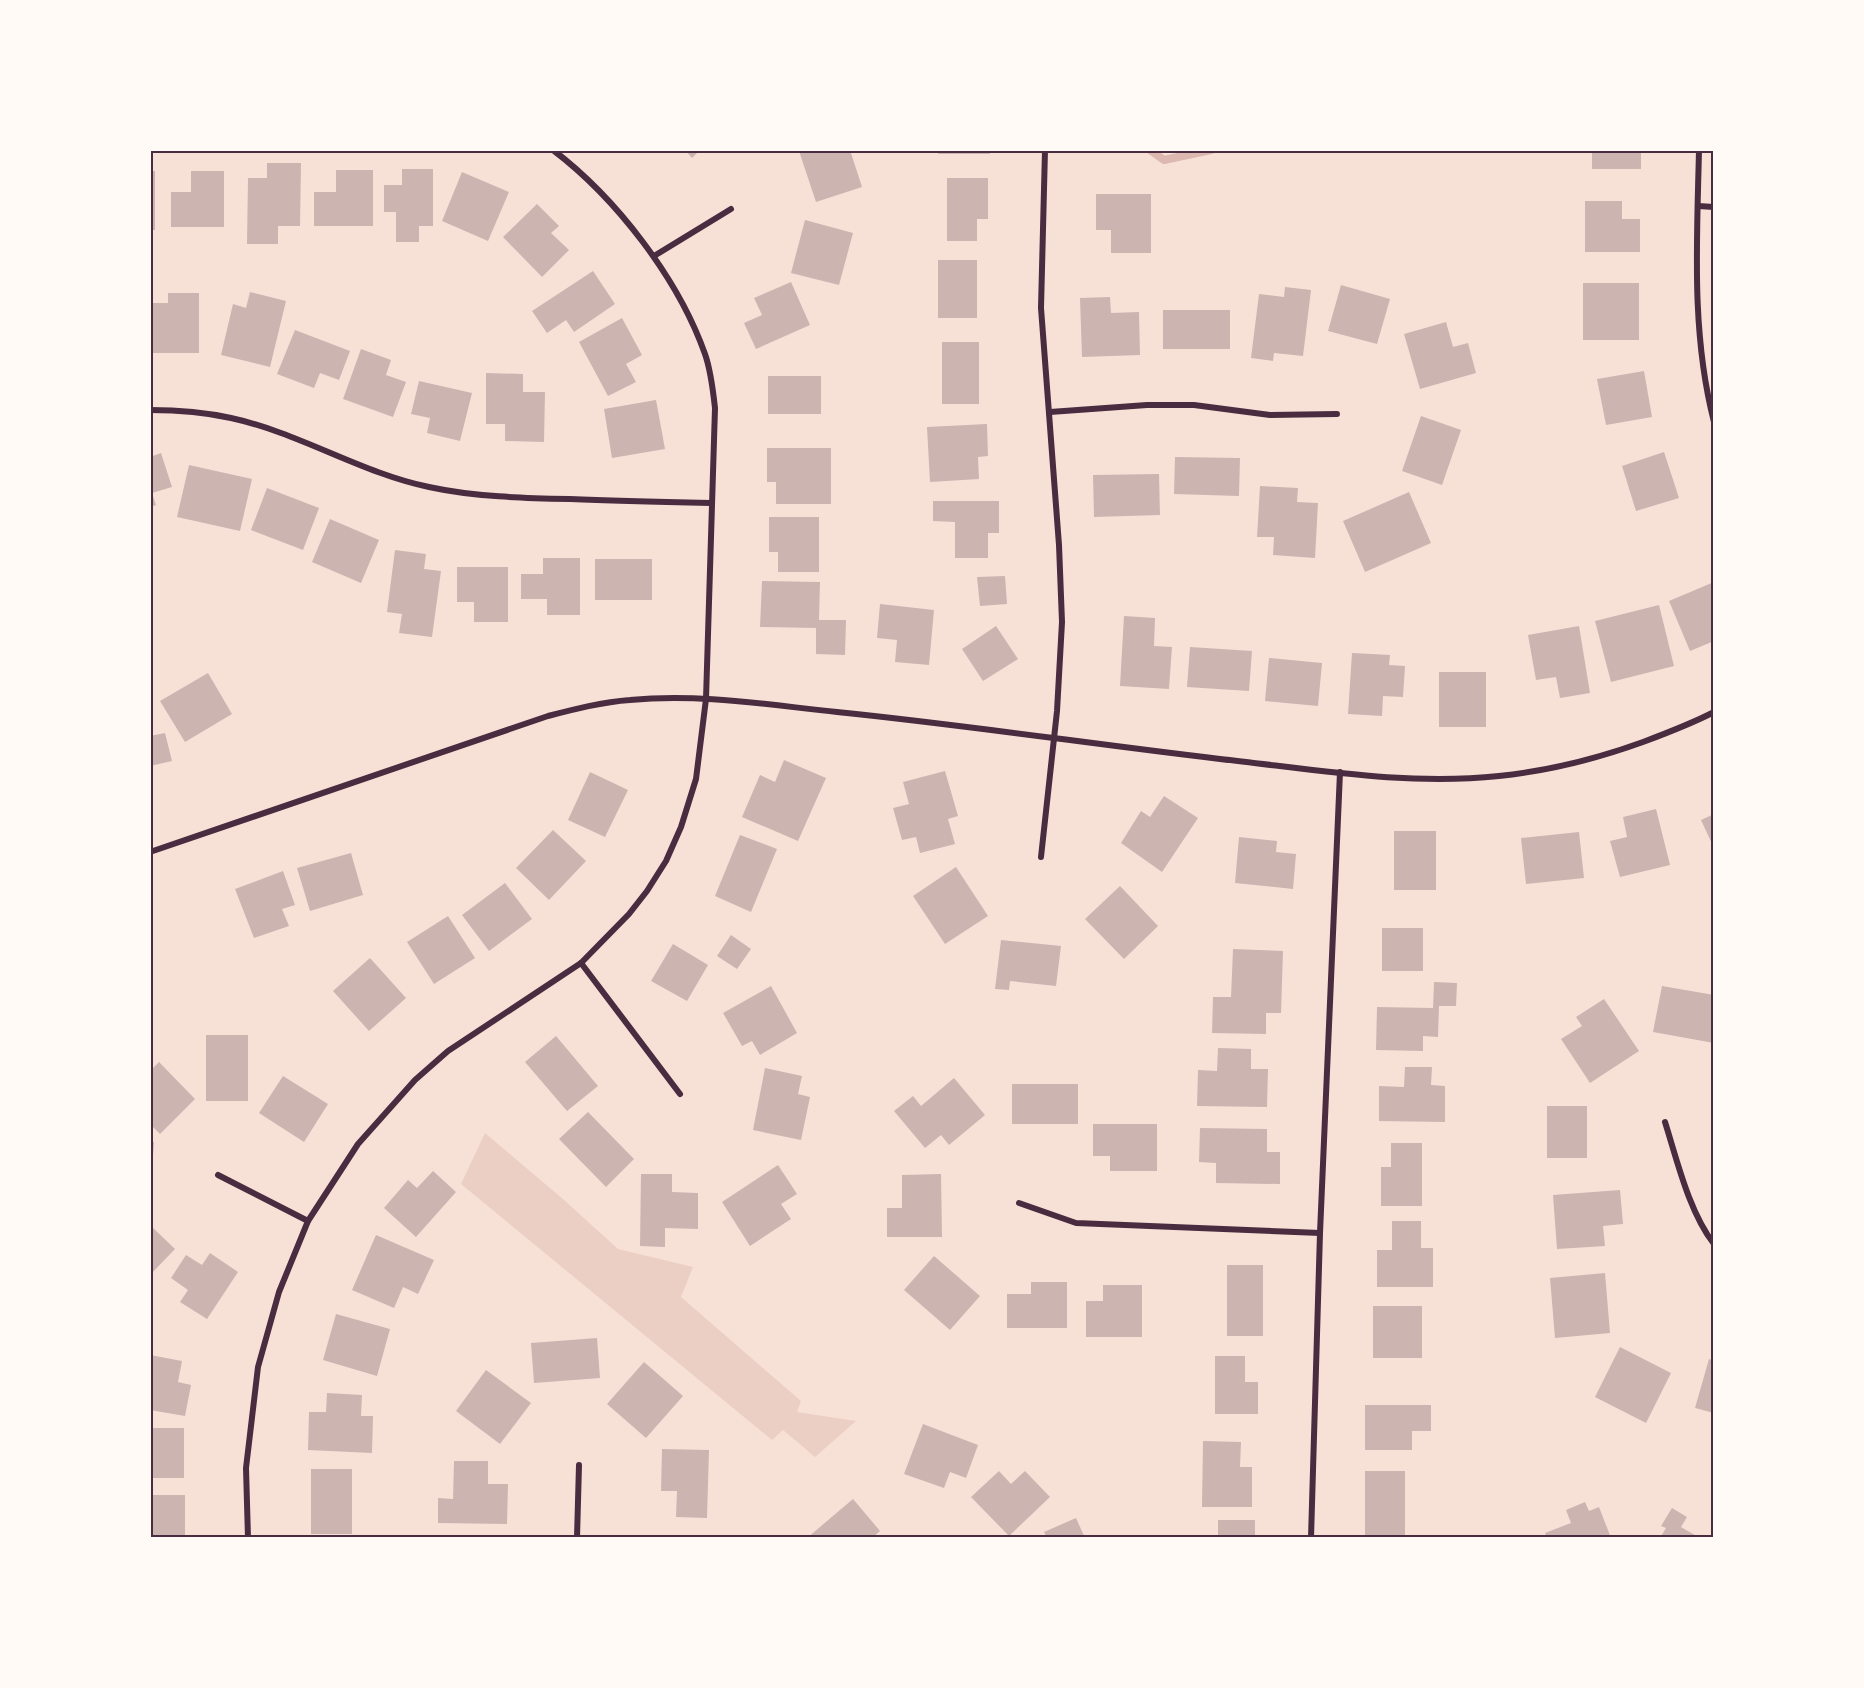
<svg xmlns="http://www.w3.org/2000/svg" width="1864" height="1688" viewBox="0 0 1864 1688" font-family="'Playfair Display',serif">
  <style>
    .green { fill: #ebcfc5 }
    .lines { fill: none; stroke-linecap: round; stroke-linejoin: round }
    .stream { stroke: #dcb8b0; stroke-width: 8 }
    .building { fill: #ccb4b1 }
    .minor { stroke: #4a2c40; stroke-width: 6 }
    .neatline { fill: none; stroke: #4a2c40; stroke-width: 2 }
  </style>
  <rect width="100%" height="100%" fill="#f7e1d7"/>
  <path class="green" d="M485,1133L563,1199L618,1249L693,1267L681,1297L801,1401L797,1412L856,1421L815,1457L783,1430L772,1440L461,1184Z"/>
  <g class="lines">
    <path class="stream" d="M1150,150L1164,160L1211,150"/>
  </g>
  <g class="building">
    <path d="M685,150H700L692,158Z"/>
    <path d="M803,150H850L862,187L816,202L799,151Z"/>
    <rect x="938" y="150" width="52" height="4"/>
    <rect x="1592" y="150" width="49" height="19"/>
    <path d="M267,163H301L300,226H278V244H247L248,178H267Z"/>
    <path d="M402,169H433V226H419V242H396V212H384V185H402Z"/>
    <path d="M336,170H373V226H314V192H336Z"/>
    <rect x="150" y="171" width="5" height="59"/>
    <path d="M191,171H224V227H171V192H191Z"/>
    <path d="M462,172L509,192L488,241L442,221Z"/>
    <path d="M947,178H988V219H977V241H947Z"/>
    <path d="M1096,194H1151V253H1111V230H1096Z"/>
    <path d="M1585,201H1622V219H1640V252H1585Z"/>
    <path d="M537,204L559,226L551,233L569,250L542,277L503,237Z"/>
    <path d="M805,220L853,233L839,285L791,273Z"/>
    <rect x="938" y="260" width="39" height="58"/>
    <path d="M593,271L615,304L574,332L566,320L547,333L532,311Z"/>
    <path d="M791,282L810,325L756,349L744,323L762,315L754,298Z"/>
    <rect x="1583" y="283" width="56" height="57"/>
    <path d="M1341,285L1390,299L1377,344L1328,331Z"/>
    <path d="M1285,287L1311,290L1303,356L1274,353L1273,361L1251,358L1259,294L1284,297Z"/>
    <path d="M250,292L286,301L270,367L221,355L233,304L246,308Z"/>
    <path d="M168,293H199V353H150V303H168Z"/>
    <path d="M1110,297L1111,313L1139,312L1140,355L1082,357L1080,298Z"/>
    <rect x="1163" y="310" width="67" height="39"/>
    <path d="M622,318L642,355L626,364L636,382L608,396L579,342Z"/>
    <path d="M1446,322L1453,347L1468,343L1476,373L1420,389L1404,334Z"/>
    <path d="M295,330L350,351L339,380L320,373L314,388L277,374Z"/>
    <rect x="942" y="342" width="37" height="62"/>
    <path d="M361,349L391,360L386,375L406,382L393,417L343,399Z"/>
    <path d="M1644,371L1652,417L1606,425L1597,379Z"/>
    <path d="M486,373L523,374V392H545L544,442L505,441V424H486Z"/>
    <rect x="768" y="376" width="53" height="38"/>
    <path d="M419,381L472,393L460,441L427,433L430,418L411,414Z"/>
    <path d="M656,400L665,449L612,458L604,409Z"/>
    <path d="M1421,416L1461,430L1442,485L1402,471Z"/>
    <path d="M987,424L988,456L978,457L979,479L930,482L927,427Z"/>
    <path d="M767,448H831V504H776V482H767Z"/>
    <path d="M1664,452L1679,498L1636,511L1622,466Z"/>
    <path d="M161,453L172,487L152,493L156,505L150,507V457Z"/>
    <path d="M1175,457L1240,458L1239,496L1174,494Z"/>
    <path d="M189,465L252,479L240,531L177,517Z"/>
    <path d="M1159,474L1160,515L1094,517L1093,475Z"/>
    <path d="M1260,486L1298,488L1297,502L1318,503L1315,558L1273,555L1274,537H1257Z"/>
    <path d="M267,488L319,508L303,550L251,530Z"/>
    <path d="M1409,492L1431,543L1365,572L1343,521Z"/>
    <path d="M933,501H999V533H988V558H955V522L933,521Z"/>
    <path d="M769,517H819V572H778V552H769Z"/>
    <path d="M330,519L379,540L361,583L312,562Z"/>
    <path d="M395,550L426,554L424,569L441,571L432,637L399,633L402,614L387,612Z"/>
    <path d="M543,558H580V615H547V599H521V574H543Z"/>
    <rect x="595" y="559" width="57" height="41"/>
    <path d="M457,567H508V622H474V602H457Z"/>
    <path d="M1005,576L1007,604L980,606L977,577Z"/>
    <path d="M762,581L820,582L819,620H846L845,655L816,654V628L760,627Z"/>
    <path d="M1714,582V641L1690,651L1669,601Z"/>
    <path d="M880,604L934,610L929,665L895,662L897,640L877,638Z"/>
    <path d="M1659,605L1674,666L1611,682L1595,621Z"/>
    <path d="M1124,616L1155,618L1154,646L1172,647L1169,689L1120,686Z"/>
    <path d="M996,626L1018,659L983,681L962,649Z"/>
    <path d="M1579,626L1590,693L1560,698L1556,677L1536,680L1528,635Z"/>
    <path d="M1190,647L1252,651L1249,691L1187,687Z"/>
    <path d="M1352,653L1390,655L1389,665L1405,666L1403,697L1383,696L1382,716L1348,714Z"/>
    <path d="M1269,658L1322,663L1318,706L1265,701Z"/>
    <rect x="1439" y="672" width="47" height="55"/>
    <path d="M208,673L232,714L185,742L160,701Z"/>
    <path d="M165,733L172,761L150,766V736Z"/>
    <path d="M784,760L826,778L798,841L742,817L760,775L775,782Z"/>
    <path d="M945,771L958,816L948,819L955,844L920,853L916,837L902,840L893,808L909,804L903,782Z"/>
    <path d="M590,772L628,790L605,837L568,820Z"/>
    <path d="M1164,796L1198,818L1162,872L1121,843L1141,811L1150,817Z"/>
    <path d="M1656,809L1670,865L1620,877L1610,841L1627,837L1623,817Z"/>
    <path d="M1714,814V848L1701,820Z"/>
    <path d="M553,830L586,861L549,900L516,868Z"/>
    <rect x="1394" y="831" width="42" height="59"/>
    <path d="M1579,832L1584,878L1526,884L1521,838Z"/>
    <path d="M740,835L777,849L751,912L715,896Z"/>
    <path d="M1239,837L1277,841L1276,852L1296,854L1293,889L1235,883Z"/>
    <path d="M351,853L363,895L310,911L297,868Z"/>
    <path d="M956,867L988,916L945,944L913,896Z"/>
    <path d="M283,871L295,905L282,909L289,926L254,938L235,889Z"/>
    <path d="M505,883L532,919L489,951L462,915Z"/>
    <path d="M1120,886L1158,926L1124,959L1085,919Z"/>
    <path d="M448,916L475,958L434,984L407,942Z"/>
    <rect x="1382" y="928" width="41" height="43"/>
    <path d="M731,935L751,949L737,969L717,956Z"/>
    <path d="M1001,940L1061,946L1056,986L1010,981L1009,990L995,989Z"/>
    <path d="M673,944L708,965L687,1001L651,981Z"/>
    <path d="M1233,949L1283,951L1281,1013H1266V1034L1212,1033L1213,997H1231Z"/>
    <path d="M370,958L406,998L369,1031L333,991Z"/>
    <path d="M1434,982L1457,983L1456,1006H1439L1438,1037L1423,1036V1051L1376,1050L1377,1007L1433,1008Z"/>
    <path d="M771,986L797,1033L760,1055L752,1041L742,1046L723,1013Z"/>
    <path d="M1662,986L1714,995V1043L1653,1032Z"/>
    <path d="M1604,999L1639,1051L1590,1083L1561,1039L1582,1026L1576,1017Z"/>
    <rect x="206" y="1035" width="42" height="66"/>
    <path d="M556,1036L598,1086L567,1111L525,1062Z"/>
    <path d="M1218,1048L1251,1049V1069H1268L1267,1107L1197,1106L1198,1070L1217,1071Z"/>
    <path d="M159,1062L195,1099L160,1134L150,1124V1071Z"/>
    <path d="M1405,1067H1432L1431,1085L1445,1086V1122L1379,1121V1086L1404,1087Z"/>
    <path d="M765,1068L802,1076L798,1094L810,1097L801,1140L753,1130Z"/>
    <path d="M283,1076L328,1104L304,1142L259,1113Z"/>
    <path d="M954,1078L985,1115L949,1145L941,1135L925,1148L894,1111L913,1096L921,1106Z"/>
    <rect x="1012" y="1084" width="66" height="40"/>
    <rect x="1547" y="1106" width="40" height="52"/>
    <path d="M588,1112L634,1159L606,1187L559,1139Z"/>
    <path d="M1093,1124H1157V1171H1110V1156H1093Z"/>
    <path d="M1200,1128L1267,1129V1152H1280V1184L1216,1183V1163L1199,1162Z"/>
    <path d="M150,1142H154L152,1170H150Z"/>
    <path d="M1391,1143H1422V1206H1381V1167H1391Z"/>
    <path d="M778,1165L797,1194L781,1204L791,1219L750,1246L722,1202Z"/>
    <path d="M433,1171L456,1192L416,1237L384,1208L408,1180L417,1188Z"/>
    <path d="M641,1174H672V1192L698,1193V1229L665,1228V1247L640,1246Z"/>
    <path d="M941,1174L942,1237H887V1208H902V1175Z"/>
    <path d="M1620,1190L1623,1224L1603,1226L1605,1246L1557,1249L1553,1195Z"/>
    <path d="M1392,1221H1421V1248H1433V1287H1377V1250H1392Z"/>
    <path d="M150,1225L175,1249L150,1275Z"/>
    <path d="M376,1235L434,1260L418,1294L403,1287L394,1308L352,1290Z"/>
    <path d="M210,1253L238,1272L207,1319L180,1302L188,1290L171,1278L186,1255L202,1265Z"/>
    <path d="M934,1256L980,1296L950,1330L904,1290Z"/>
    <rect x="1227" y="1265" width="36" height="71"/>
    <path d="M1605,1273L1610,1333L1555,1338L1550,1278Z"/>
    <path d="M1031,1282H1067V1328H1007V1294H1031Z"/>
    <path d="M1103,1285H1142V1337H1086V1301H1103Z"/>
    <rect x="1373" y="1306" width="49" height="52"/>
    <path d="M336,1314L390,1329L377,1376L323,1360Z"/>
    <path d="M597,1338L600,1378L534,1383L531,1343Z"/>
    <path d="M1620,1347L1671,1373L1646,1423L1595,1397Z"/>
    <path d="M150,1355L182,1361L178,1382L191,1385L185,1416L150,1410Z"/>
    <path d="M1215,1356H1245V1382H1258V1414H1215Z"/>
    <path d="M1709,1359L1714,1361V1413L1695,1408Z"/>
    <path d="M644,1362L683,1396L646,1438L607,1404Z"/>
    <path d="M486,1370L531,1403L500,1444L456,1411Z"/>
    <path d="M327,1393L362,1395L361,1416H373L372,1453L308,1450L309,1412H326Z"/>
    <path d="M1365,1405H1431V1431H1412V1450H1365Z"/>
    <path d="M923,1424L978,1445L966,1478L950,1472L944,1488L904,1474Z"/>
    <rect x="150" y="1428" width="34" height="50"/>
    <path d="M1203,1441L1241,1442L1240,1467H1252V1507H1202Z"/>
    <path d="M662,1449L709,1450L707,1518L676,1517L677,1491H661Z"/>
    <path d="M454,1461H488V1484H508L507,1524L438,1523V1498L453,1499Z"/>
    <rect x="311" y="1469" width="41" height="65"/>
    <path d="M999,1471L1011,1484L1025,1471L1050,1497L1009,1536L971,1497Z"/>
    <rect x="1365" y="1471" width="40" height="67"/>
    <rect x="150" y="1495" width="35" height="43"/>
    <path d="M853,1499L880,1531L872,1538H807Z"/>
    <path d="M1585,1502L1589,1511L1599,1507L1611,1538H1547L1545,1533L1571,1523L1566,1510Z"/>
    <path d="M1672,1508L1687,1517L1681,1527L1700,1538H1660L1666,1528L1661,1526Z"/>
    <path d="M1076,1518L1085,1538H1047L1044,1532Z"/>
    <rect x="1218" y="1520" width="37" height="18"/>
  </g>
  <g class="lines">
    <g class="minor">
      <path d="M1699,150C1697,241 1691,333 1714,422"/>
      <path d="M1698,206L1714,207"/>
      <path d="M654,256L731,209"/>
      <path d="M150,410C178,410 204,412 231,418C300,433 361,473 429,487C475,497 523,498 570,499C617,501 664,502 711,503"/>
      <path d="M1050,412L1147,405H1194L1270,415L1337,414"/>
      <path d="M150,852L548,716C575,709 602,702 630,700C699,693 769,705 837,712C965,725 1092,744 1220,759C1312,769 1406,786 1499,776C1548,771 1596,759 1643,742C1667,733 1691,724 1714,712"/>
      <path d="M1041,857L1057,711L1062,622L1059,545L1041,308L1045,150"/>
      <path d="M581,963L680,1094"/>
      <path d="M1665,1122C1677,1160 1689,1212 1714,1244"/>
      <path d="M218,1175L308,1221"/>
      <path d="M1019,1203L1076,1223L1320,1233"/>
      <path d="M248,1538L246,1468L258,1367L279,1292L308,1221L358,1144L415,1080L448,1051L581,963L629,914L647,891L666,861L681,827L696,779L706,699L715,408C713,390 711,371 705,354C678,278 616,198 553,150"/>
      <path d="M577,1538L579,1465"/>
      <path d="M1311,1538L1320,1233L1340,772"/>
    </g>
  </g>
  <rect width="1864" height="1688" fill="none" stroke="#fffaf5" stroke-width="303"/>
  <rect x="152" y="152" width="1560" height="1384" class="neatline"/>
</svg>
